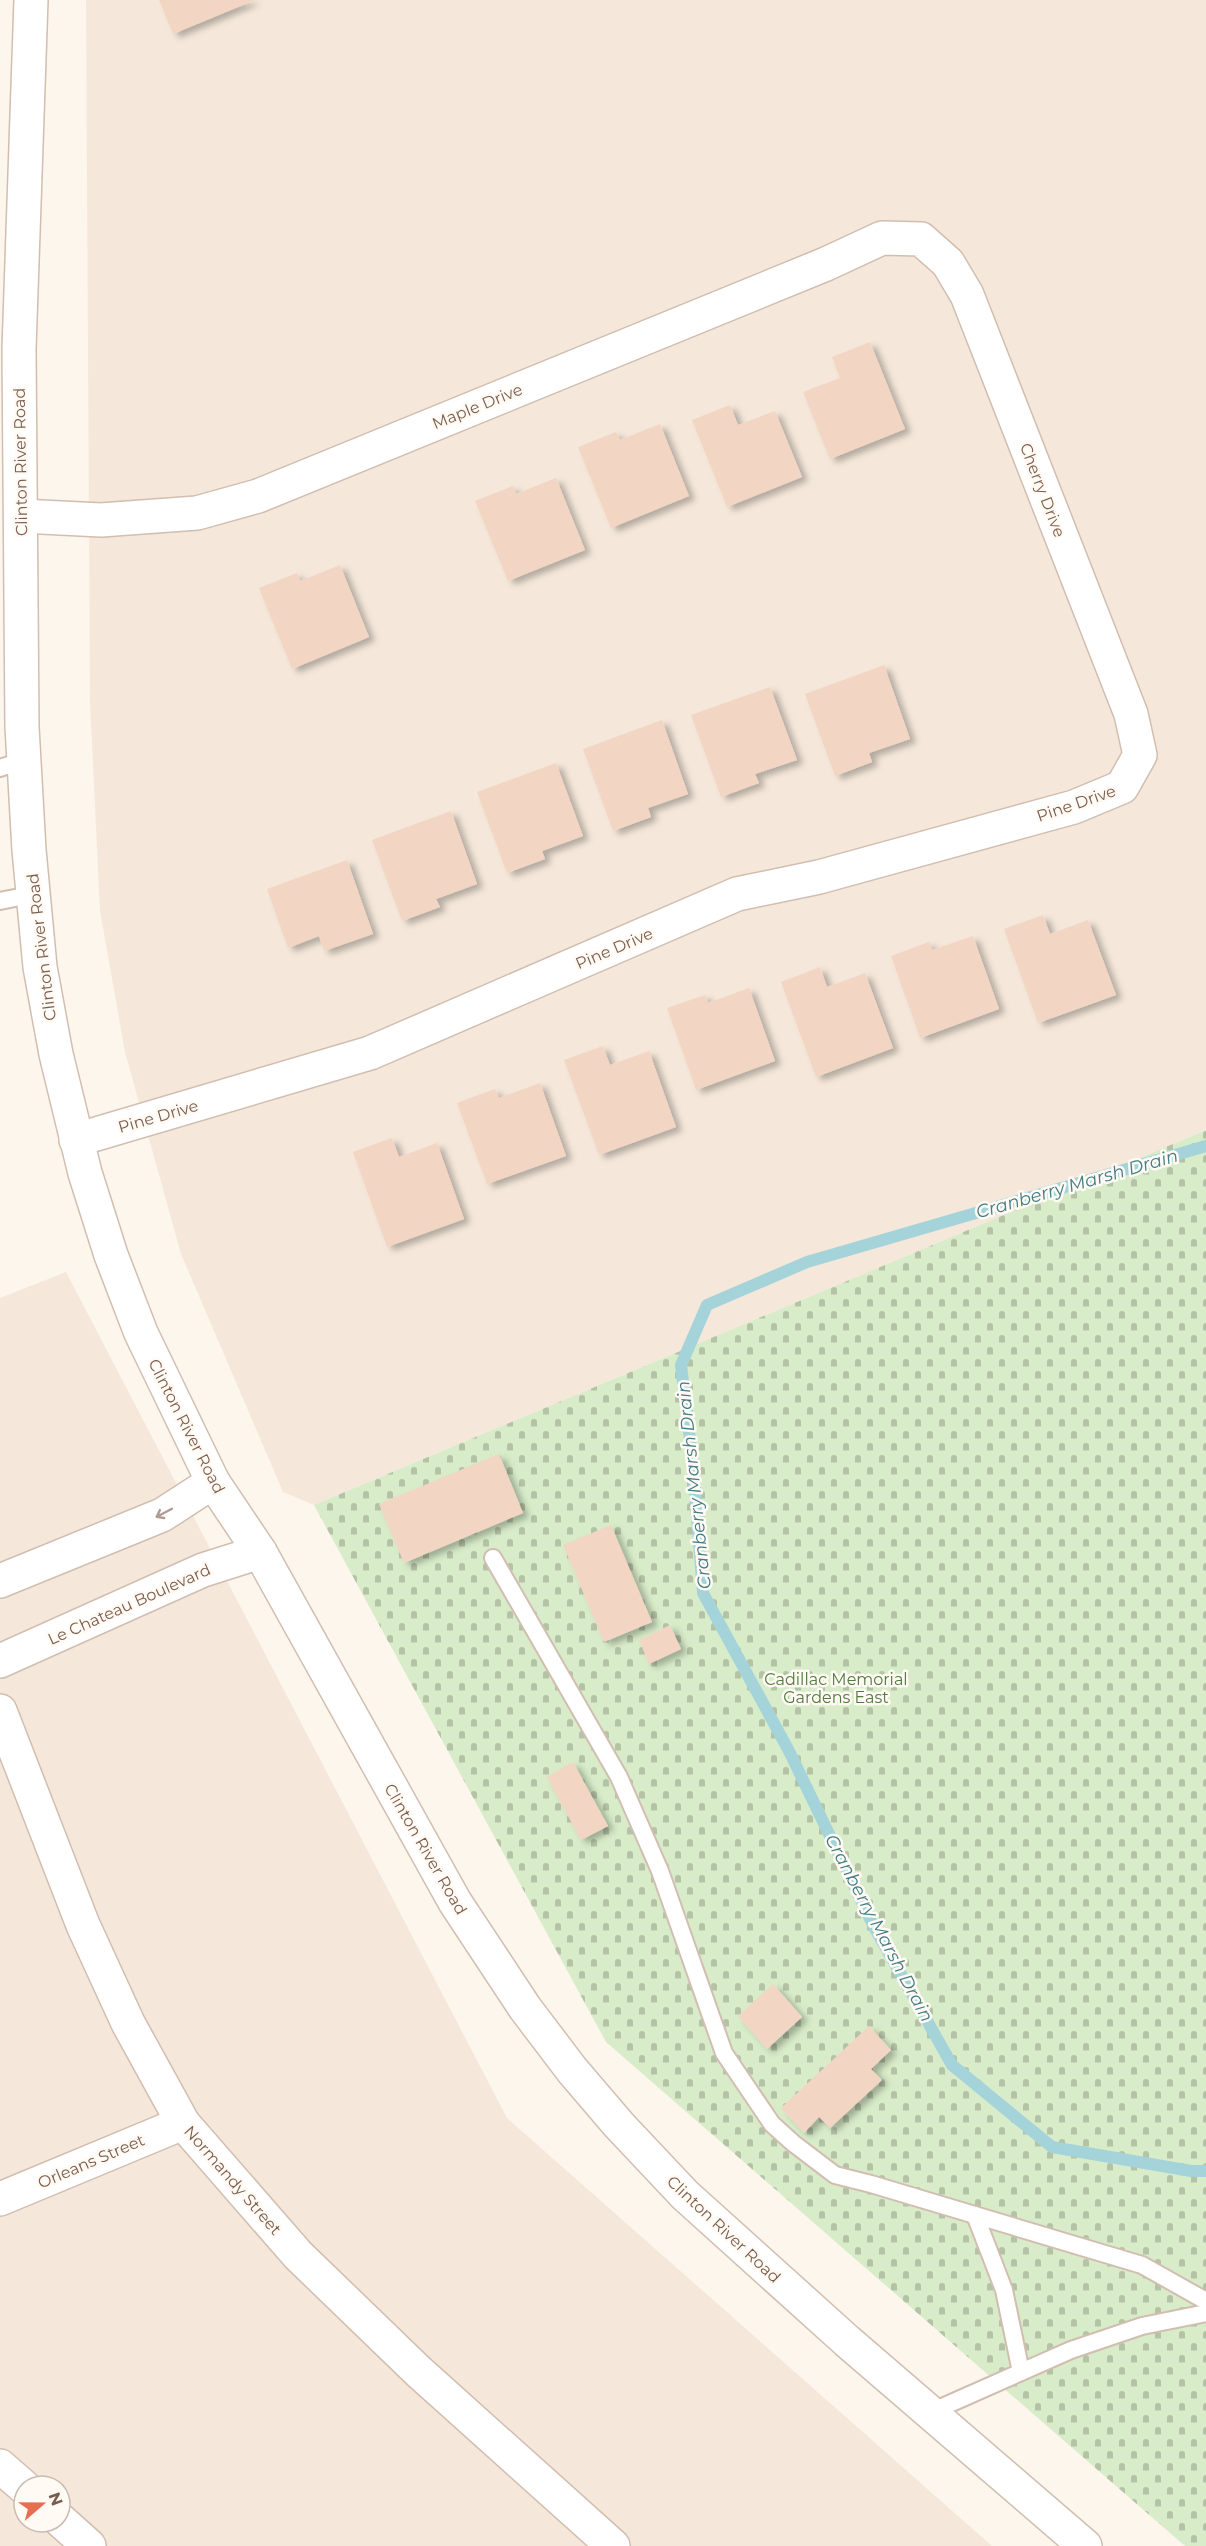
<svg xmlns="http://www.w3.org/2000/svg" width="1206" height="2546" viewBox="0 0 1206 2546" font-family="Montserrat,sans-serif">
  <style>
    .residential { fill: #f5e8da; fill-rule: evenodd }
    .cemetery { fill: url(#cemetery-stones) }
    .lines { fill: none; stroke-linecap: round; stroke-linejoin: round }
    .stream { stroke: #a5d3da; stroke-width: 12 }
    .building { fill: #f3d5c3; filter: url(#shadow) }
    .service-casing { stroke: #d1beb0; stroke-width: 20 }
    .minor-casing { stroke: #d1beb0; stroke-width: 36 }
    .tertiary-casing { stroke: #d1beb0; stroke-width: 36 }
    .service { stroke: #fff; stroke-width: 16 }
    .minor { stroke: #fff; stroke-width: 33 }
    .tertiary { stroke: #fff; stroke-width: 33 }
    .oneway { stroke: #af9d94 }
    .labels { text-anchor: middle; stroke-width: 5; stroke-linejoin: round; paint-order: stroke }
    .street-label { font-size: 16px; fill: #7a5c4d; stroke: #fffaf3 }
    .park-label { font-size: 16px; fill: #537a41; stroke: #fffaf3 }
    .water-label { font-size: 18px; font-style: italic; fill: #437c86; stroke: #fffaf3 }
  </style>
  <defs>
    <pattern id="cemetery-stones" width="16" height="16" patternUnits="userSpaceOnUse" patternTransform="scale(1.5)"><rect width="16" height="16" fill="#d8ecc9"/><path d="M2 7V4a2 2 0 0 1 4 0v3zM10 15v-3a2 2 0 0 1 4 0v3z" fill="#b4c2a5"/></pattern>
    <filter id="shadow"><feDropShadow dx="6" dy="4" stdDeviation="3" flood-color="#0004"/></filter>
  </defs>
  <rect width="100%" height="100%" fill="#fdf6ec"/>
  <g class="residential">
    <path d="M86,0H1206V1130L314,1505L283,1492L181,1254L125,1052L100,911L90,702Z"/>
    <path d="M66,1272L507,2118L992,2546H0V1298ZM24,2486H60V2522H24Z"/>
  </g>
  <path class="cemetery" d="M1206,1130V2546H1185L606,2042L314,1505Z"/>
  <g class="lines">
    <path class="stream" d="M1206,1146L807,1262L707,1305L681,1365L693,1465L703,1593L789,1751L873,1925L952,2065L1052,2147L1191,2171H1206"/>
  </g>
  <g class="building">
    <path d="M159,0H255L173,34Z"/>
    <path d="M870,342L905,429L830,459L803,392L840,378L832,357Z"/>
    <path d="M730,405L738,425L775,411L802,477L727,507L692,420Z"/>
    <path d="M660,424L689,496L611,528L578,447L616,432L620,440Z"/>
    <path d="M556,478L585,550L508,581L475,501L513,486L516,494Z"/>
    <path d="M340,565L369,637L292,669L259,588L297,573L300,581Z"/>
    <path d="M884,665L910,739L869,753L872,762L835,776L805,694Z"/>
    <path d="M770,687L797,760L755,774L759,783L721,797L691,715Z"/>
    <path d="M662,720L688,794L648,808L651,817L613,831L583,749Z"/>
    <path d="M556,763L583,836L542,851L545,859L507,873L477,792Z"/>
    <path d="M451,811L477,884L436,899L440,907L402,921L372,840Z"/>
    <path d="M347,860L373,934L324,951L319,936L288,948L267,889Z"/>
    <path d="M1043,915L1050,934L1088,920L1116,995L1038,1023L1004,929Z"/>
    <path d="M973,936L999,1009L920,1038L891,956L929,942L932,950Z"/>
    <path d="M820,967L827,987L865,973L893,1048L816,1077L781,982Z"/>
    <path d="M749,988L775,1061L696,1090L667,1008L705,995L708,1003Z"/>
    <path d="M603,1046L610,1065L649,1051L676,1127L599,1155L564,1060Z"/>
    <path d="M540,1083L566,1156L487,1184L457,1103L495,1089L499,1098Z"/>
    <path d="M392,1138L399,1157L437,1143L464,1219L387,1247L353,1152Z"/>
    <path d="M499,1454L523,1513L404,1563L379,1504Z"/>
    <path d="M611,1525L652,1622L604,1642L563,1545Z"/>
    <path d="M670,1625L681,1649L649,1664L639,1640Z"/>
    <path d="M573,1762L608,1826L581,1840L547,1777Z"/>
    <path d="M773,1984L802,2017L767,2049L738,2016Z"/>
    <path d="M869,2026L891,2050L871,2069L882,2080L830,2128L819,2117L804,2133L781,2108Z"/>
  </g>
  <g class="lines">
    <g class="service-casing">
      <g id="service">
        <path d="M0,768L24,760"/>
        <path d="M0,901L35,894"/>
        <path d="M493,1558L619,1777L660,1871L724,2053L772,2124L793,2143L835,2175L871,2184L1142,2265L1206,2301"/>
        <path d="M975,2215L1004,2290L1021,2372"/>
        <path d="M931,2412L1071,2350L1142,2326L1206,2313"/>
      </g>
    </g>
    <g class="minor-casing">
      <g id="minor">
        <path d="M21,516L101,520L197,513L258,496L826,264L882,238L921,239L948,263L967,295L1131,714L1140,755L1122,787L1074,807L819,877L737,894L370,1053L76,1140"/>
        <path d="M0,1581L162,1515L213,1482"/>
        <path d="M0,1661L203,1570L260,1552"/>
        <path d="M0,1711L83,1925L128,2023L183,2123L298,2255L418,2371L613,2546"/>
        <path d="M0,2199L183,2123"/>
        <path d="M0,2466L24,2487"/>
        <path d="M60,2520L89,2546"/>
      </g>
    </g>
    <g class="tertiary-casing">
      <path id="tertiary" d="M31,0L19,349L22,727L29,850L40,967L56,1054L85,1173L111,1255L141,1333L213,1482L260,1552L455,1902L525,2008L572,2070L619,2125L685,2195L847,2341L1085,2546"/>
    </g>
    <use href="#service" class="service"/>
    <use href="#minor" class="minor"/>
    <use href="#tertiary" class="tertiary"/>
  </g>
  <defs><path id="oneway-shaft" d="M-6 0H5M1.5-3L5.5 0L1.5 3" fill="none" stroke-width="1.6" stroke-linecap="round" stroke-linejoin="round" transform="scale(1.5)"/></defs>
  <use class="oneway" href="#oneway-shaft" transform="translate(164 1513) rotate(152)"/>
  <g class="labels">
    <g class="street-label">
      <text transform="translate(477 406) rotate(-22)" y="6">Maple Drive</text>
      <text transform="translate(20 462) rotate(-91)" y="6">Clinton River Road</text>
      <text transform="translate(1043 490) rotate(69)" y="6">Cherry Drive</text>
      <text transform="translate(1076 803) rotate(-19)" y="6">Pine Drive</text>
      <text transform="translate(41 947) rotate(-97)" y="6">Clinton River Road</text>
      <text transform="translate(614 948) rotate(-23)" y="6">Pine Drive</text>
      <text transform="translate(158 1116) rotate(-16)" y="6">Pine Drive</text>
      <text transform="translate(187 1426) rotate(63)" y="6">Clinton River Road</text>
      <text transform="translate(129 1604) rotate(-24)" y="6">Le Chateau Boulevard</text>
      <text transform="translate(426 1849) rotate(60)" y="6">Clinton River Road</text>
      <text transform="translate(91 2161) rotate(-23)" y="6">Orleans Street</text>
      <text transform="translate(233 2180) rotate(49)" y="6">Normandy Street</text>
      <text transform="translate(724 2229) rotate(43)" y="6">Clinton River Road</text>
    </g>
    <g class="park-label">
      <text x="836" y="1685">Cadillac Memorial<tspan x="836" dy="18">Gardens East</tspan></text>
    </g>
    <g class="water-label">
      <text transform="translate(1077 1184) rotate(-16)" y="6">Cranberry Marsh Drain</text>
      <text transform="translate(694 1485) rotate(-96)" y="6">Cranberry Marsh Drain</text>
      <text transform="translate(879 1928) rotate(62)" y="6">Cranberry Marsh Drain</text>
    </g>
  </g>
  <g transform="translate(42 2504) rotate(70)"><circle r="28" fill="#fffaf3" stroke="#cabbb1" stroke-width="1.5"/>
  <path d="M0-4.5L10 22L0 15L-10 22Z" fill="#e76f51"/>
  <text y="-9" font-size="16" font-weight="bold" text-anchor="middle" fill="#7a5c4d">N</text>
  </g>
</svg>
